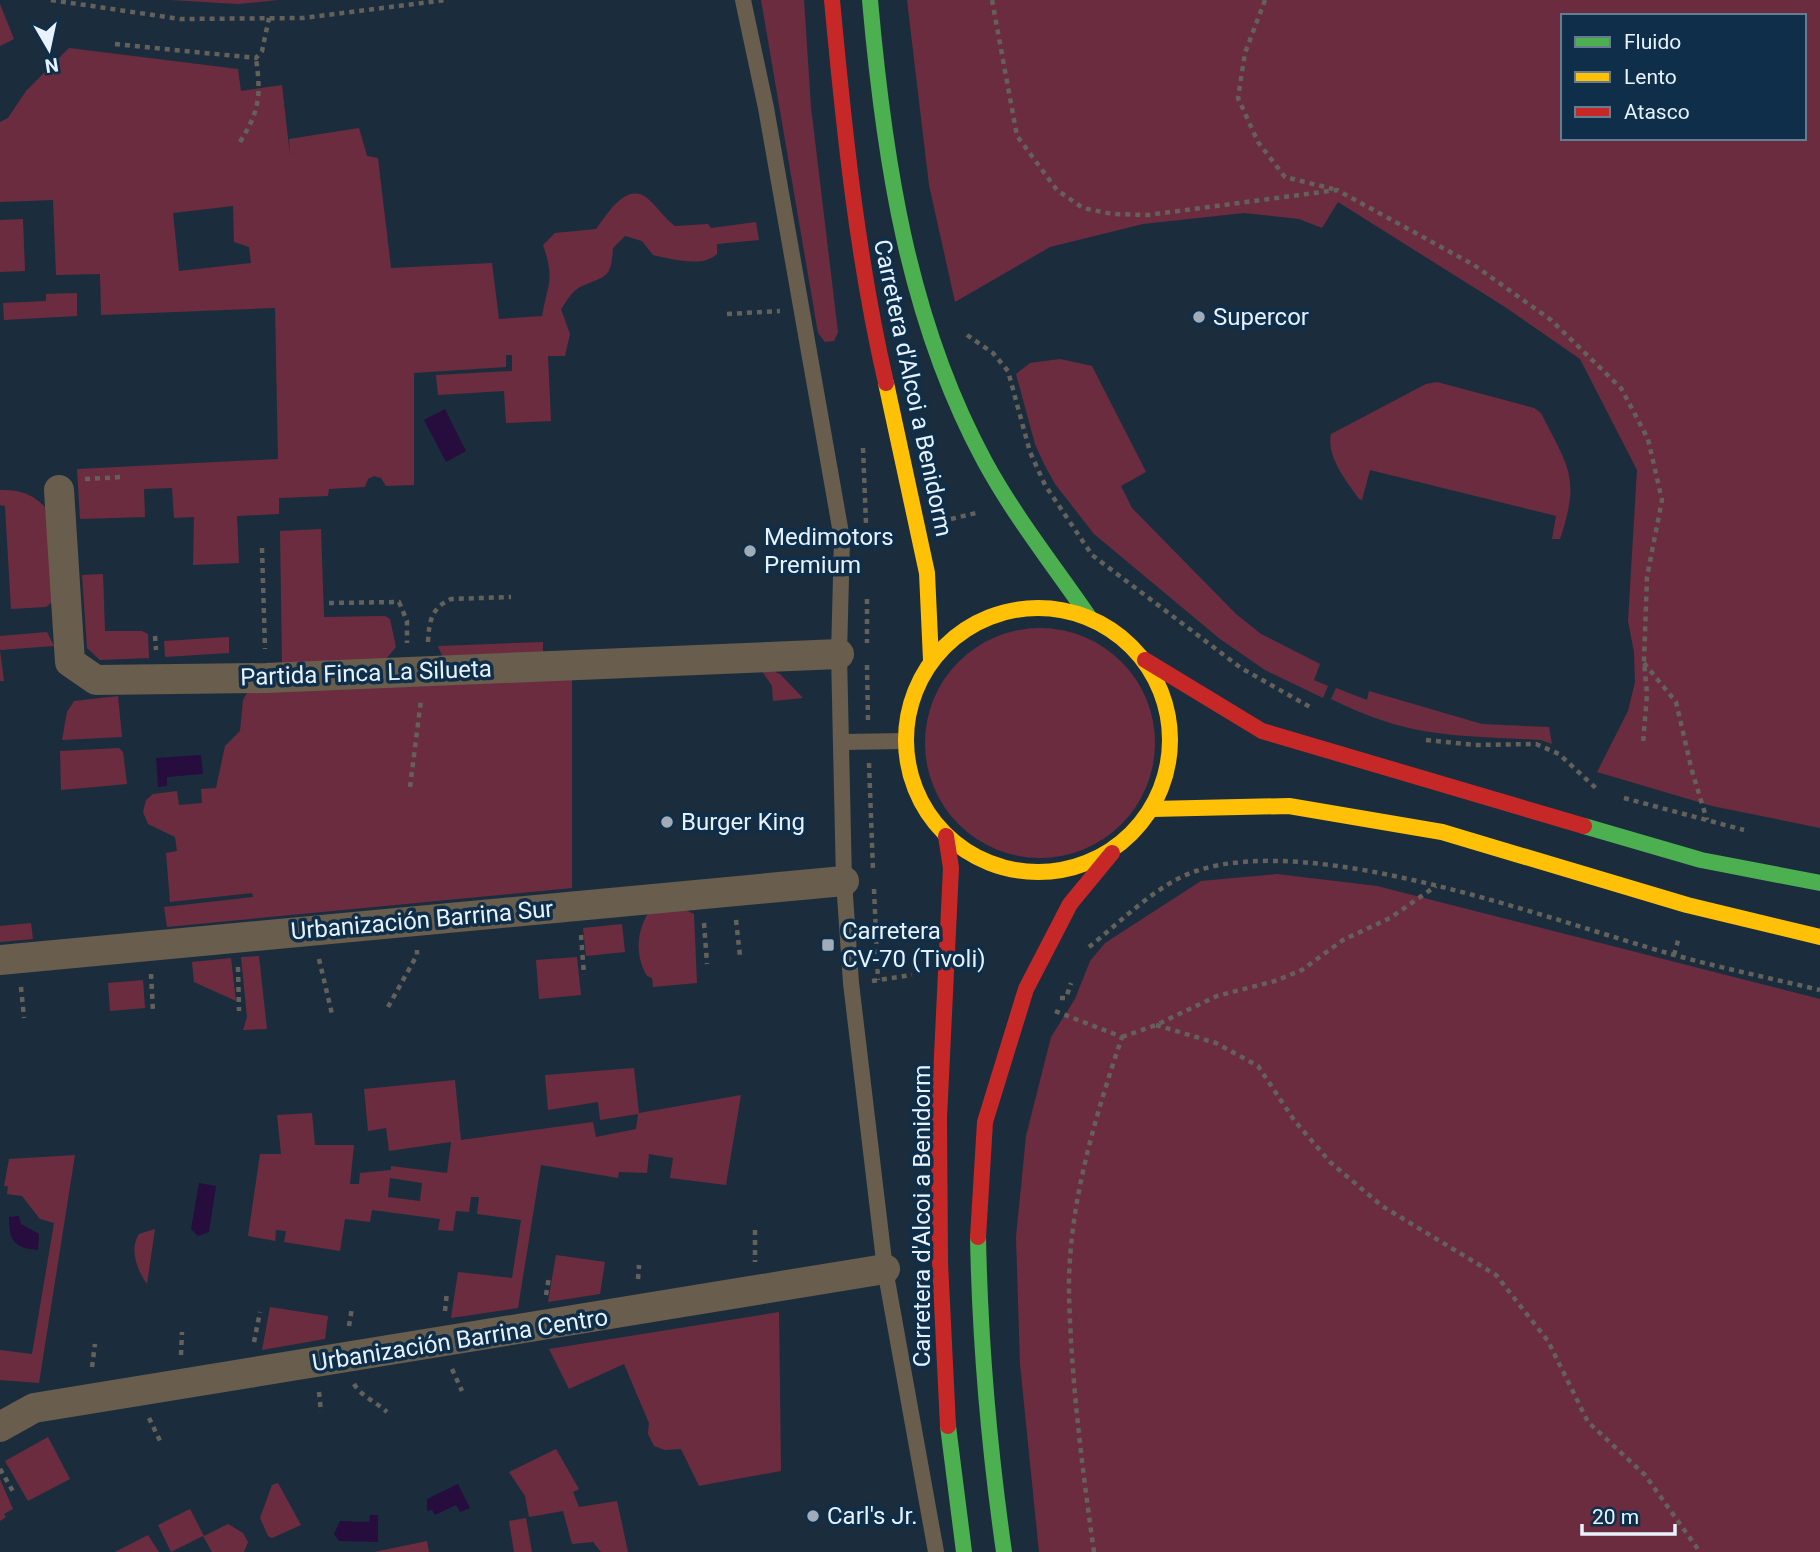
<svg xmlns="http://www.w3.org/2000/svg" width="1820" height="1552" viewBox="0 0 1820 1552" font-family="Roboto,sans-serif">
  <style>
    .green { fill: #6c2c3f; fill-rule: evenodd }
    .water { fill: #270c3e }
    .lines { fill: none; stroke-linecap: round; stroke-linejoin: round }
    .path { stroke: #64615b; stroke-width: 4.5; stroke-dasharray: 5 5; stroke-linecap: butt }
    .lane { stroke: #695d4d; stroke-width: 16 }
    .street { stroke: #695d4d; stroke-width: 30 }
    .fast { stroke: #4caf50; stroke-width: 16 }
    .slow { stroke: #ffc107; stroke-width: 16 }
    .jam { stroke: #c62828; stroke-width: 16 }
    .poi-dot { fill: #a0adb9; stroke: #0e2e49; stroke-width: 2.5 }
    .labels { text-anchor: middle; stroke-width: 7; stroke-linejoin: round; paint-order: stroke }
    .poi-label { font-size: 24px; fill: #e7f2fd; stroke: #0e2e49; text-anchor: start }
    .street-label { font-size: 24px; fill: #e7f2fd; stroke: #0e2e49 }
  </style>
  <rect width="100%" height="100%" fill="#1b2d3c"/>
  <g class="green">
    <path d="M170,0H278L238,4Z"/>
    <path d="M761,0H804L811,107L838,332L834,341L825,342L818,333Z"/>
    <path d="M907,0H1820V828L1712,806L1597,772L1628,711L1635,682L1634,652L1628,621L1637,470L1580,359L1505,307L1338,202L1322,228L1299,219L1244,213L1143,224L1050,247L955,302L929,185ZM1563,16H1804V138H1563Z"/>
    <path d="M0,4L14,39L0,46Z"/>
    <path d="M69,48L238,69L241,91L282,85L290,156L289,139L359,128L367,156L378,158L391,268L492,263L499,319L542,316C548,283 555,280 543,245L555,233L596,229C606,216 626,181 647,198C657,206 664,218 675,226L708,224L711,228L756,222L759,240L717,244V254C703,268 671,259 653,255L642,241L625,236L613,248C611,280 606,275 580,287C572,291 566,302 561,309L570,334L565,356H548L551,421L506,423L504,391L438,395L436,375L512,371V355H506V367L414,373V485L386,486L381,478L374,476L368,479L365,487L329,489L328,496L279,498V514L237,516L239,563L193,565L194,517L174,518L172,488L144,489L145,517L80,519L77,469L278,459L275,308L101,315L100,274L56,275L53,200L0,202V122L8,118L26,91ZM233,206L234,242L249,247L251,263L179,271L173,213Z"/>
    <path d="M23,219L25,271L0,272V220Z"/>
    <path d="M77,293V316L4,320L3,303L46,301V294Z"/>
    <path d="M1060,359L1092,366L1140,460L1146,472L1121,486L1132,508L1236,614L1261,634L1320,664L1314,680L1328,686L1323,698L1265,670L1220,639L1094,534L1055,484L1044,464L1035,444L1016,374L1030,363Z"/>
    <path d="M1437,382L1534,408L1541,413C1568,467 1581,477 1560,539H1552L1556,516L1370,470L1362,500L1359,499C1347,481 1326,457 1331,434L1426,384Z"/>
    <path d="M0,490C20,490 31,493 45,507L55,600L46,607L11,609L5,506L0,505Z"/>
    <path d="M321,529L324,617L385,616L390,619L396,647L386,659L282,663L280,531Z"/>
    <path d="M103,574L105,631H142L148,634L149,658L100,660L87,648L82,575Z"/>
    <circle cx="1040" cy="743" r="115"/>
    <path d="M47,632L54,646L0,650L4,681H0V636Z"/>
    <path d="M229,637V653L165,657L164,641Z"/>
    <path d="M543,642V654L443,658L438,646Z"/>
    <path d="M765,668L780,674L803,698L773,701L772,686L762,671Z"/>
    <path d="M572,676V888L167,927L164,907L253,897L252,893L170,902L166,853L177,851L175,837L148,824L143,812L146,800L153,794L177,791L179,805L202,803L201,789L216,788L225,746L240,731L243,700L252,684Z"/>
    <path d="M1336,688L1367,700L1369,691L1482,724L1549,727L1552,744L1541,740C1456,735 1411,739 1331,699Z"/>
    <path d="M118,696L122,737L62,740L67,712L74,701Z"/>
    <path d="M119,748L123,752L127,784L61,790L60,751Z"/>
    <path d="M1277,874L1377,886L1820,999V1552H1039L1020,1364L1016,1237L1026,1136L1051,1037L1075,999L1090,961L1105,943L1201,881Z"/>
    <path d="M677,906L694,914L697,983L653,987L652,978L647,976C634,953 637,930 650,910Z"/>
    <path d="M31,923L33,939L0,942V926Z"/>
    <path d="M622,924L625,952L586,956L583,928Z"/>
    <path d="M259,956L267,1029L243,1030L247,1017L241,957Z"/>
    <path d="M577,957L581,995L539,999L536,960Z"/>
    <path d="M231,958L236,1001L194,982L192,962Z"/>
    <path d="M143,980L145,1008L110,1011L108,983Z"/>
    <path d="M634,1068L639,1113L741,1095L726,1185L670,1178L673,1158L649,1154L647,1173L619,1172L618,1178L541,1165L518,1308L451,1318L458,1272L512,1278L521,1220L477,1214L479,1197H471L469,1212L456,1211L453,1231L438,1230L440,1219L372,1210L370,1222L345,1219L340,1251L284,1242L286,1231L276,1230L275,1241L248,1236L260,1154H281L277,1115L312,1113L315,1145H354L350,1184H359L360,1173L391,1170V1166L447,1173L451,1142L389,1151L386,1128L368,1131L364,1089L455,1080L461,1140L593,1122L596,1137L636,1129L638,1114L600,1120L598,1102L548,1110L545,1075ZM390,1178L422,1183L420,1201L388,1197Z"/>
    <path d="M75,1155L39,1383L0,1380V1350L32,1354L54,1223L40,1219L22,1196L7,1194L8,1186H4L9,1159Z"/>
    <path d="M155,1229L147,1284C137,1270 129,1249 139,1234Z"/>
    <path d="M556,1255L605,1262L600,1294L548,1302Z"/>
    <path d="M270,1307L328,1316L325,1339L262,1350Z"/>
    <path d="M779,1312L781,1471L709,1484L699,1486L681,1449L665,1450L654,1446L648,1434L649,1423L624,1364L569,1389L549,1349Z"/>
    <path d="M48,1437L70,1479L28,1501L5,1461Z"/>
    <path d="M556,1449L579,1489L573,1492L579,1507L617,1501L628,1552H601L593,1542L572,1544L563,1511L529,1517L525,1496L509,1472Z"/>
    <path d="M0,1479L13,1509L4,1514L6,1517L0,1521Z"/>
    <path d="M278,1483L301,1525L272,1538L268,1536L260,1518L272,1485Z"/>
    <path d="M190,1509L204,1536L228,1524L243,1533L248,1542L244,1552H212L203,1536L171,1552L158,1525Z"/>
    <path d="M526,1518L532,1552H514L509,1521Z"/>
    <path d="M148,1535L159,1552H115Z"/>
    <path d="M427,1541L429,1552H374Z"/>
  </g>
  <g class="water">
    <path d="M445,409L466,451L446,462L424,420Z"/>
    <path d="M201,755L203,774L167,777V786L158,787L156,758Z"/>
    <path d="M199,1183L216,1186L209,1232L198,1236L191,1229Z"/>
    <path d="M19,1216L21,1224L39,1234L38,1250C14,1248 9,1241 9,1217Z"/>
    <path d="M458,1484L470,1508L460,1512L456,1505L435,1515L432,1510L427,1511V1499Z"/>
    <path d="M370,1515H378V1542L339,1541L334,1534L340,1521L369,1522Z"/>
  </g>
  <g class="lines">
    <g class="path">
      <path d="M51,0L180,19L303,18L446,0"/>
      <path d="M992,0L1017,136L1057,190L1083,208L1112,214L1148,215L1337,190L1474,265L1551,320L1621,388L1648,439L1662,500L1647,577L1644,662L1647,694L1643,744"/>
      <path d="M1265,0L1245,53L1238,98L1258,142L1285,177L1333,189"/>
      <path d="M115,44L256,58L262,51L269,18"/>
      <path d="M240,142C260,110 261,95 256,58"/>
      <path d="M727,314L780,311"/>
      <path d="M967,335L993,353L1008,371L1030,452L1045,485L1092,555L1241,668L1310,707"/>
      <path d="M863,448L866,524"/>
      <path d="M85,479L122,477"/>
      <path d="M951,519L976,513"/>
      <path d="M865,534L887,531"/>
      <path d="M262,548L265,649"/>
      <path d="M867,599V643"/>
      <path d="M329,603L399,602L407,621V643"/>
      <path d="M155,636L156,650"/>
      <path d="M428,642C429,622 431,608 451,599L511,597"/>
      <path d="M1644,663L1676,702L1692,771L1707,820"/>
      <path d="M867,665L868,720"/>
      <path d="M1426,740L1475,745L1536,744L1559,754L1599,791"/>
      <path d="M869,763L873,870"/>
      <path d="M410,787L421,700"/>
      <path d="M1624,798L1744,830"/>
      <path d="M874,889L878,980"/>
      <path d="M736,920L740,956"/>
      <path d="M704,923L707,964"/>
      <path d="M581,935L584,975"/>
      <path d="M1089,947C1122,921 1157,884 1196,871C1317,831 1549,920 1671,954C1720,968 1770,978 1820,990"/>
      <path d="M1674,955L1679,937"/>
      <path d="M319,959L332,1014"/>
      <path d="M238,967L239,1011"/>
      <path d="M151,974L153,1011"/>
      <path d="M872,981L912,975"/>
      <path d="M21,987L24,1018"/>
      <path d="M1060,998H1066L1071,983"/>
      <path d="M388,1007L417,955V950"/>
      <path d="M1055,1011L1122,1037C1095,1117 1068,1207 1069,1292C1071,1378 1082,1467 1094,1552"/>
      <path d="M1156,1025L1216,1043L1258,1066L1294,1120L1330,1162L1382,1206L1496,1275L1548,1341L1588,1422L1645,1475L1700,1552"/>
      <path d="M1122,1037L1156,1025L1217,996L1275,981L1302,970L1343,940L1390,918L1436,886"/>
      <path d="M755,1230V1262"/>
      <path d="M638,1279L639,1265"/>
      <path d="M546,1295L549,1277"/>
      <path d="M445,1311L447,1292"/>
      <path d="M349,1326L352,1308"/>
      <path d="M254,1342L260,1312"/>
      <path d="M181,1355L182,1332"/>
      <path d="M92,1367L95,1344"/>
      <path d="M452,1369L462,1391"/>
      <path d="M354,1384C361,1396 376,1402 387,1412"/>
      <path d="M319,1392L321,1412"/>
      <path d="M149,1418L162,1445"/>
      <path d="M0,1469L14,1493"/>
    </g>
    <g class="lane">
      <path d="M743,0L766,108L842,539L839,654L844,881L851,983L885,1269L936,1552"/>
      <path d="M843,742L905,741"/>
    </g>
    <g class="street">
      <path d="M59,490L70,662L96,680L266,678L839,654"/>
      <path d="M0,960L844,881"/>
      <path d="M0,1427L34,1408L885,1269"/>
    </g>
    <g class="fast">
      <path d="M870,0C884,159 908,320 985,462C1015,517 1054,566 1089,617"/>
      <path d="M1584,826L1701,860L1820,883"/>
      <path d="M978,1237C980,1343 989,1447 1004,1552"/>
      <path d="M948,1426L964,1552"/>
    </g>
    <g class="slow">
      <path d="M886,383L927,573L931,660"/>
      <circle cx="1038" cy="740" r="132"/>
      <path d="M1152,809L1289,806L1442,832L1687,905L1820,937"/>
    </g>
    <g class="jam">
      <path d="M832,0C844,129 857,257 886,383"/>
      <path d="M1145,660L1262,731L1584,826"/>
      <path d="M946,836L951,868L939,1118L940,1262L948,1426"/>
      <path d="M978,1237L985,1122L1026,989L1070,904L1112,853"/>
    </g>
  </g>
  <g class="poi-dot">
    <circle cx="1199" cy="317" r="7"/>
    <circle cx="750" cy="551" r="7"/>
    <circle cx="667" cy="822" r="7"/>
    <rect x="821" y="938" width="14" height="14" rx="3.5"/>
    <circle cx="813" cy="1516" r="7"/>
  </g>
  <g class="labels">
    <g class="poi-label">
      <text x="1213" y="325">Supercor</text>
      <text x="764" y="545">Medimotors<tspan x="764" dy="28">Premium</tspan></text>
      <text x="681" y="830">Burger King</text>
      <text x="842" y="939">Carretera<tspan x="842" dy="28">CV-70 (Tivoli)</tspan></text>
      <text x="827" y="1524">Carl's Jr.</text>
    </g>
    <g class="street-label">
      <text transform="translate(913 388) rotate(78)" y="8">Carretera d'Alcoi a Benidorm</text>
      <text transform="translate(366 673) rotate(-2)" y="8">Partida Finca La Silueta</text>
      <text transform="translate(422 920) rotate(-5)" y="8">Urbanización Barrina Sur</text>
      <text transform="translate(922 1216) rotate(-90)" y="8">Carretera d'Alcoi a Benidorm</text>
      <text transform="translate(460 1340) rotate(-9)" y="8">Urbanización Barrina Centro</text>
    </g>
  </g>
  <rect x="1561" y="14" width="245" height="126" fill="#0e2e49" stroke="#657c91" stroke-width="2"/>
  <rect x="1575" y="37" width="35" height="10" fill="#4caf50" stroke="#657c91" stroke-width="2"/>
  <text x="1624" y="49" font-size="21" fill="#e7f2fd">Fluido</text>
  <rect x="1575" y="72" width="35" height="10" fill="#ffc107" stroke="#657c91" stroke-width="2"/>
  <text x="1624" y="84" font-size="21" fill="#e7f2fd">Lento</text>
  <rect x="1575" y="107" width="35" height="10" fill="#c62828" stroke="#657c91" stroke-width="2"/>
  <text x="1624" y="119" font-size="21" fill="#e7f2fd">Atasco</text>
  <g transform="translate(49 49) rotate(171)" stroke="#0e2e49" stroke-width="5" paint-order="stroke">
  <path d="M0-5L12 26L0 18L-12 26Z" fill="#e7f2fd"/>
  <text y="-10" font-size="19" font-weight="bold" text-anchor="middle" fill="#e7f2fd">N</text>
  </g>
  <path d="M1582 1524v10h93v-10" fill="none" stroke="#e7f2fd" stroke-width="3.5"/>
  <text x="1592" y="1524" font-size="21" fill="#e7f2fd" stroke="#0e2e49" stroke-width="5" paint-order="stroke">20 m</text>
</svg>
